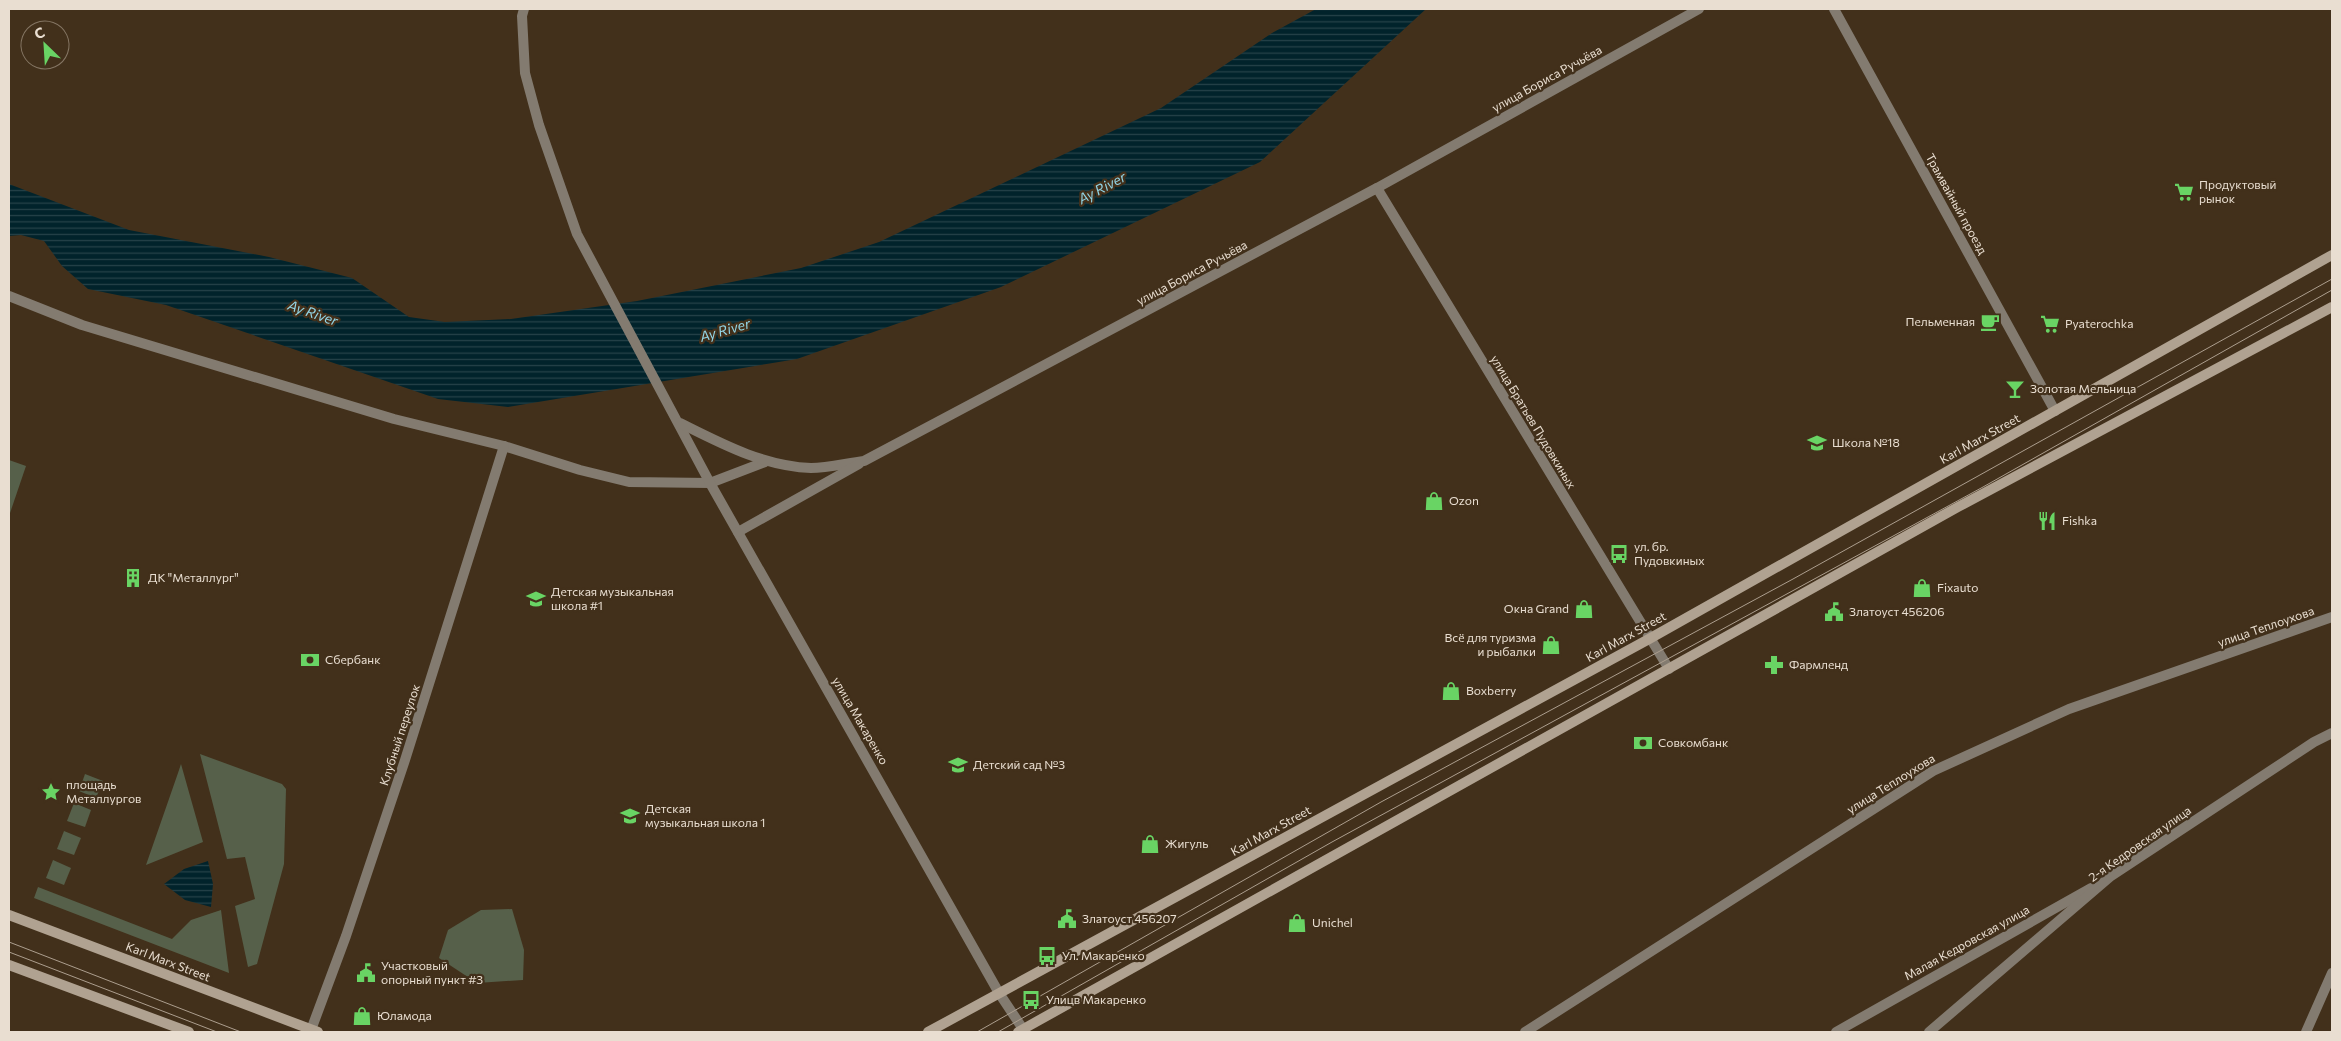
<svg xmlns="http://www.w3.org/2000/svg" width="2341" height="1041" viewBox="0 0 2341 1041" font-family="Commissioner,sans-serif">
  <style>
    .green { fill: #56604a }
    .water { fill: url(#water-rules) }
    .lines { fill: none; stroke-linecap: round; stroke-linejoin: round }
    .minor { stroke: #837b70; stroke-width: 10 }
    .tertiary { stroke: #837b70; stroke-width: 10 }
    .secondary { stroke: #b0a291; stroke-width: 10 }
    .tram { stroke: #ac9e8e; stroke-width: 1 }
    .labels { text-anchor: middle; stroke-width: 4.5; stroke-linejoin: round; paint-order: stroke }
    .street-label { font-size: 12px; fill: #e9ded1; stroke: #42301b }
    .poi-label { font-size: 12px; fill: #e9ded1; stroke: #42301b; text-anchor: start }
    .water-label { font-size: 14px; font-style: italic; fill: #92d5e6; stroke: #42301b }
  </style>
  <defs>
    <pattern id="water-rules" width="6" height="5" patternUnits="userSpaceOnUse" patternTransform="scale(1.25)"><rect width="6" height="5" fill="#01232b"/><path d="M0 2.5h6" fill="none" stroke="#264249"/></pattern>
  </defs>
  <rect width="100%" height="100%" fill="#42301b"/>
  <g class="green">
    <path d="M9,460L26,466L9,516Z"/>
    <path d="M200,754L282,784L286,789L284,864L257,964L248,967L235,906L255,899L245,857L227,859Z"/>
    <path d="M181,764L203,842L146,865L178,773Z"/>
    <path d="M85,774L103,781L96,798L79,791Z"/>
    <path d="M74,803L91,810L85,827L67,821Z"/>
    <path d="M64,831L81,838L74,855L57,849Z"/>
    <path d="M53,860L71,868L64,885L46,878Z"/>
    <path d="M38,887L172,939L191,920L221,910L229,973L34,898Z"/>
    <path d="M512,909L524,950L523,980L477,983L439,958L448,930L481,910Z"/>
  </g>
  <g class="water">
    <path d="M1316,9H1426L1260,162L1001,287L797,359L508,407L438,399L166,305L88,289L62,266L44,241L21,235L9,236V184L129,230L269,257L352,278L409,317L445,322L511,319L637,301L801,268L879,242L1161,108L1272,33Z"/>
    <path d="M208,861L213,884L211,907L185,900L164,884L184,869Z"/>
  </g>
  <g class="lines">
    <g class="minor">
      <path d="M1834,9L2055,411"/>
      <path d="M1377,188L1699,9"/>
      <path d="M9,296L82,325L394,419L504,446L580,470L629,482L710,483L765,462"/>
      <path d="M311,1030L346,936L405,760L504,446"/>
      <path d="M1525,1032L1933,771L2069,709L2332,617"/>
      <path d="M1836,1032L2091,888"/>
      <path d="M1929,1032L2111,876L2314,742L2332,733"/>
      <path d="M2306,1032L2332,973"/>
    </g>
    <g class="tertiary">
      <path d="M524,9L522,16L525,73L539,125L577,234L710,483L999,993L1023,1029"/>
      <path d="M680,423C722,444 763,466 811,468C828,468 847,463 864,461L1377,188L1669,669"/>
      <path d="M738,532L859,464"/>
    </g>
    <g class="secondary">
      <path d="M9,915L318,1032"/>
      <path d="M9,965L189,1032"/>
      <path d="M928,1032L1649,639L2332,255"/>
      <path d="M1018,1032L1958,507L2332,307"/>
    </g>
    <g class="tram">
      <path d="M9,942L241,1032"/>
      <path d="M9,952L217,1032"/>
      <path d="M977,1032L1381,802L1793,579L2332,279"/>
      <path d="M998,1032L1332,842L1983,487L2332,290"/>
    </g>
  </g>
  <defs>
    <g id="supermarket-bare" transform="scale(1.5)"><path d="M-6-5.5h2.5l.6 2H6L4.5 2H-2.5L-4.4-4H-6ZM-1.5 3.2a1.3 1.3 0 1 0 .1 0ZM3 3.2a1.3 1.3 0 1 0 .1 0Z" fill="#69d464" stroke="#42301b" stroke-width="2.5" paint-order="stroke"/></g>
    <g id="cafe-bare" transform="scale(1.5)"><path d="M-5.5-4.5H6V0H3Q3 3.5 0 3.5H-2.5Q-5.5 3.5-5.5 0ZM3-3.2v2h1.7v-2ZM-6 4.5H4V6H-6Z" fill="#69d464" stroke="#42301b" stroke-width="2.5" paint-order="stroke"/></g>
    <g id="bar-bare" transform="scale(1.5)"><path d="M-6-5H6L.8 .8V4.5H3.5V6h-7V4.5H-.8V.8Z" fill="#69d464" stroke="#42301b" stroke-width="2.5" paint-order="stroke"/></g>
    <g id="school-bare" transform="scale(1.5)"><path d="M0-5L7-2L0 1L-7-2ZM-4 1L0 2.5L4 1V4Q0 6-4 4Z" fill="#69d464" stroke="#42301b" stroke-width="2.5" paint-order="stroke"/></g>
    <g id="shop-bare" transform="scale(1.5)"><path d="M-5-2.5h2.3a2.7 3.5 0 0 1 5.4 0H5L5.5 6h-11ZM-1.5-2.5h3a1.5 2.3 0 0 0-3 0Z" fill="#69d464" stroke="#42301b" stroke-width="2.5" paint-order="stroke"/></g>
    <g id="restaurant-bare" transform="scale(1.5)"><path d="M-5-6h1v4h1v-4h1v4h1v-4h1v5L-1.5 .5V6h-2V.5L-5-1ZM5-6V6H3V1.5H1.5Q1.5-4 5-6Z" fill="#69d464" stroke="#42301b" stroke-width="2.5" paint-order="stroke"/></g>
    <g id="bus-bare" transform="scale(1.5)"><path d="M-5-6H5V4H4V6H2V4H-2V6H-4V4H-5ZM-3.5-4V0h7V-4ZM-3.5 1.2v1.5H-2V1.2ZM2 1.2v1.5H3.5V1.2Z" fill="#69d464" stroke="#42301b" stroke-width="2.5" paint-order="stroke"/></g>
    <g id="building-bare" transform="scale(1.5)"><path d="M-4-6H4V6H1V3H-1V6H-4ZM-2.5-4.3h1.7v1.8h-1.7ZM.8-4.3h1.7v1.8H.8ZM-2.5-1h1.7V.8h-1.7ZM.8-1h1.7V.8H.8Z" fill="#69d464" stroke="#42301b" stroke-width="2.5" paint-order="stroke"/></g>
    <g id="civic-bare" transform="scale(1.5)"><path d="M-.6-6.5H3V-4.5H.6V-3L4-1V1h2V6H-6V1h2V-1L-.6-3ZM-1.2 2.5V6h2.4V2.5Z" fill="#69d464" stroke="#42301b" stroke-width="2.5" paint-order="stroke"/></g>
    <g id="bank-bare" transform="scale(1.5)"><path d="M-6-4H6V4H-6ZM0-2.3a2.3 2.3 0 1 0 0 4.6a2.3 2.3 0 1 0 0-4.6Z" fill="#69d464" stroke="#42301b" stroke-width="2.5" paint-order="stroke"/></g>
    <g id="pharmacy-bare" transform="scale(1.5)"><path d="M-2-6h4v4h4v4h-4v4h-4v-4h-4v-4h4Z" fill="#69d464" stroke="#42301b" stroke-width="2.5" paint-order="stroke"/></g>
    <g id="sight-bare" transform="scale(1.5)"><path d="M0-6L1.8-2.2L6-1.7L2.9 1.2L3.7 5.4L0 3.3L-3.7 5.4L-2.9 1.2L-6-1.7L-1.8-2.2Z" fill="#69d464" stroke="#42301b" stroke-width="2.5" paint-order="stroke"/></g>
  </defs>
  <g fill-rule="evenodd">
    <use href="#supermarket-bare" x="2184" y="192"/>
    <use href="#cafe-bare" x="1990" y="322"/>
    <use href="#supermarket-bare" x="2050" y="324"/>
    <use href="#bar-bare" x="2015" y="389"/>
    <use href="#school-bare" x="1817" y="443"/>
    <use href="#shop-bare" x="1434" y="501"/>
    <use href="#restaurant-bare" x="2047" y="521"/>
    <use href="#bus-bare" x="1619" y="554"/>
    <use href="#building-bare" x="133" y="578"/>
    <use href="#shop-bare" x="1922" y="588"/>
    <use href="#school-bare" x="536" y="599"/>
    <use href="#shop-bare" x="1584" y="609"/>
    <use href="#civic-bare" x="1834" y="612"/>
    <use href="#shop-bare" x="1551" y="645"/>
    <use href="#bank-bare" x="310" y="660"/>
    <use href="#pharmacy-bare" x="1774" y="665"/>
    <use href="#shop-bare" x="1451" y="691"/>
    <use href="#bank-bare" x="1643" y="743"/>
    <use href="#school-bare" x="958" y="765"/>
    <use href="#sight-bare" x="51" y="792"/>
    <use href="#school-bare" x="630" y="816"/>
    <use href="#shop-bare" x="1150" y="844"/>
    <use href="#civic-bare" x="1067" y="919"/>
    <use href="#shop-bare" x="1297" y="923"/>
    <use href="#bus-bare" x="1047" y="956"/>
    <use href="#civic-bare" x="366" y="973"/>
    <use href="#bus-bare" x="1031" y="1000"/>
    <use href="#shop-bare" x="362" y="1016"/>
  </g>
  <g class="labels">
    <g class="street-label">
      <text transform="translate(1547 79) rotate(-29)" y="4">улица Бориса Ручьёва</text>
      <text transform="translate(1956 204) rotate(61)" y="4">Трамвайный проезд</text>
      <text transform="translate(1192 273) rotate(-28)" y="4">улица Бориса Ручьёва</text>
      <text transform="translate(1533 422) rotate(59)" y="4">улица Братьев Пудовкиных</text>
      <text transform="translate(1980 439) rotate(-29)" y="4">Karl Marx Street</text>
      <text transform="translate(2266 627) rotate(-19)" y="4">улица Теплоухова</text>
      <text transform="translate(1626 637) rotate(-29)" y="4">Karl Marx Street</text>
      <text transform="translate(860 721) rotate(60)" y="4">улица Макаренко</text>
      <text transform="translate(400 735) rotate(-72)" y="4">Клубный переулок</text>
      <text transform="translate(1891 784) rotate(-32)" y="4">улица Теплоухова</text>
      <text transform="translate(1271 831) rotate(-29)" y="4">Karl Marx Street</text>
      <text transform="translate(2140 844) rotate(-35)" y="4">2-я Кедровская улица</text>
      <text transform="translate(1967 943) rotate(-29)" y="4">Малая Кедровская улица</text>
      <text transform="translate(168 962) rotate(21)" y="4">Karl Marx Street</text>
    </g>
    <g class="poi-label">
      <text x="2199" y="189">Продуктовый<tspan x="2199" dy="14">рынок</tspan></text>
      <text x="1975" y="326" text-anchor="end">Пельменная</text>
      <text x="2065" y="328">Pyaterochka</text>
      <text x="2030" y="393">Золотая Мельница</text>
      <text x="1832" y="447">Школа №18</text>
      <text x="1449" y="505">Ozon</text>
      <text x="2062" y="525">Fishka</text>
      <text x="1634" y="551">ул. бр.<tspan x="1634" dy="14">Пудовкиных</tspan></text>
      <text x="148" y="582">ДК "Металлург"</text>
      <text x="1937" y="592">Fixauto</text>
      <text x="551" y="596">Детская музыкальная<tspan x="551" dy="14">школа #1</tspan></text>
      <text x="1569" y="613" text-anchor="end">Окна Grand</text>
      <text x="1849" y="616">Златоуст 456206</text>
      <text x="1536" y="642" text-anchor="end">Всё для туризма<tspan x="1536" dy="14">и рыбалки</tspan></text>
      <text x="325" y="664">Сбербанк</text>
      <text x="1789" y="669">Фармленд</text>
      <text x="1466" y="695">Boxberry</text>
      <text x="1658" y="747">Совкомбанк</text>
      <text x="973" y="769">Детский сад №3</text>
      <text x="66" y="789">площадь<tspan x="66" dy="14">Металлургов</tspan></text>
      <text x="645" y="813">Детская<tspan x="645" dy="14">музыкальная школа 1</tspan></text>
      <text x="1165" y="848">Жигуль</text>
      <text x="1082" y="923">Златоуст 456207</text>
      <text x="1312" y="927">Unichel</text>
      <text x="1062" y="960">Ул. Макаренко</text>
      <text x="381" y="970">Участковый<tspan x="381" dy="14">опорный пункт #3</tspan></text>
      <text x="1046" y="1004">Улицв Макаренко</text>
      <text x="377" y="1020">Юламода</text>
    </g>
    <g class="water-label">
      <text transform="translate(1102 188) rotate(-28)" y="5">Ay River</text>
      <text transform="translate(313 313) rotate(19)" y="5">Ay River</text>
      <text transform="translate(725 330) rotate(-16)" y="5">Ay River</text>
    </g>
  </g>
  <rect width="2341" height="1041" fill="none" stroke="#e9ded1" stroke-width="20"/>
  <g transform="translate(45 45) rotate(335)"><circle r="24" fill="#42301b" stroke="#857664"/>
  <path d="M0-4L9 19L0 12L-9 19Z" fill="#69d464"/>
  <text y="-8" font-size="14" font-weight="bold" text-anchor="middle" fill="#e9ded1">С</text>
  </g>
</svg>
